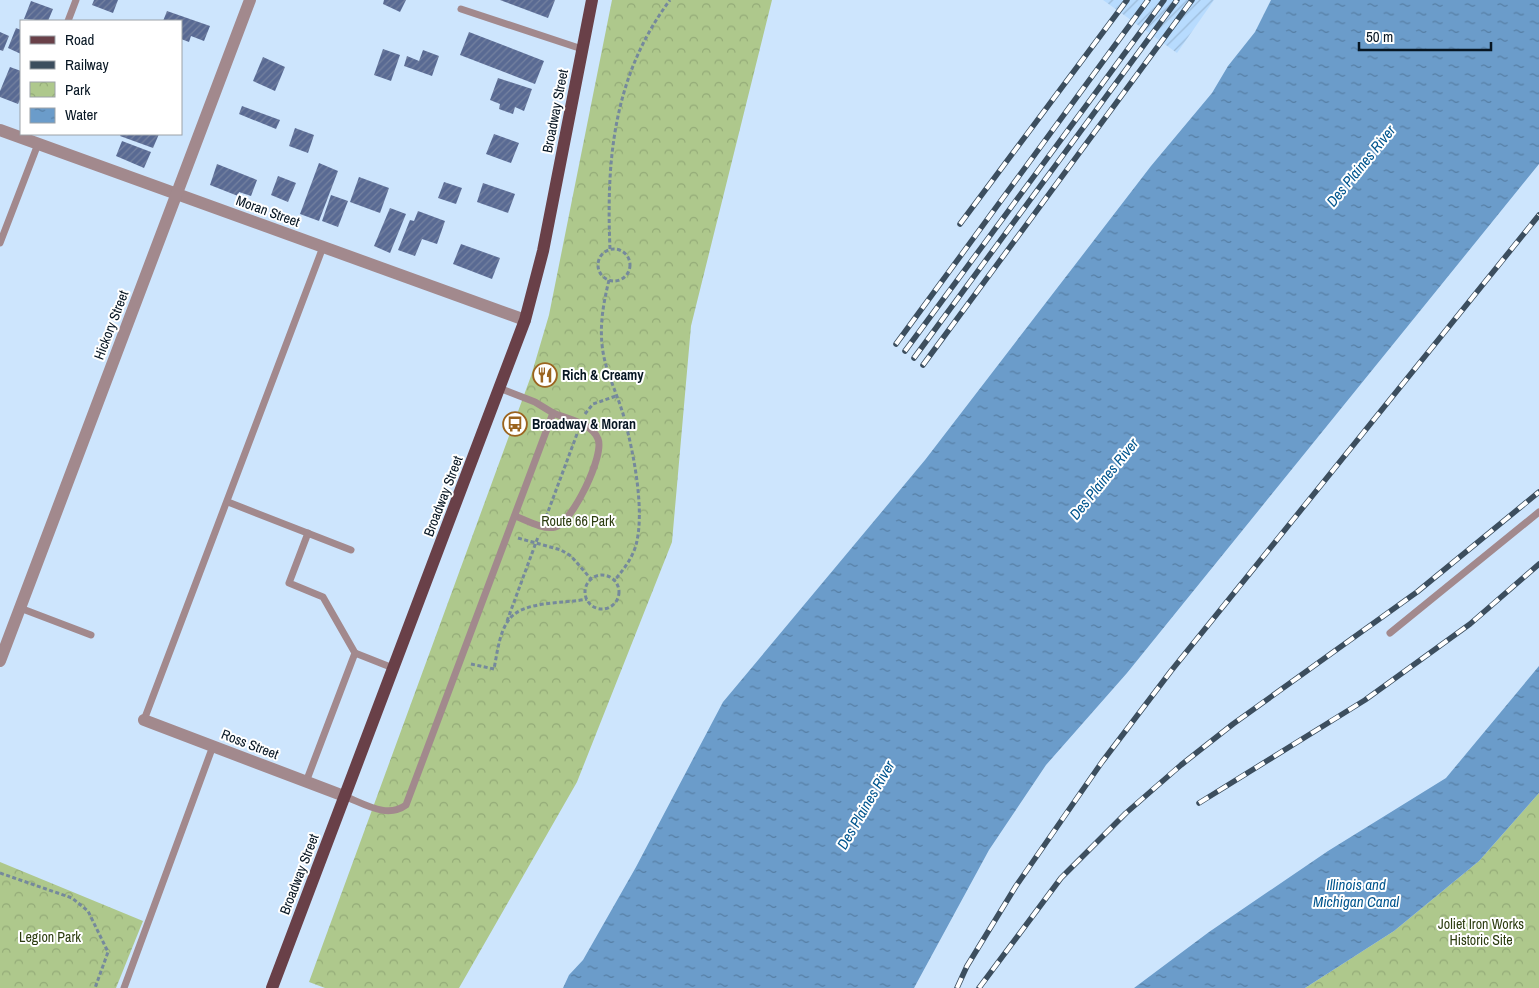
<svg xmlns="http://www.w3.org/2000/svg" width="1539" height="988" viewBox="0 0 1539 988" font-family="'Archivo Narrow',sans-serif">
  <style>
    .industrial { fill: url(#industrial-furrows) }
    .park { fill: url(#park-crowns) }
    .water { fill: url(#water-ripples) }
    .building { fill: url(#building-hatch) }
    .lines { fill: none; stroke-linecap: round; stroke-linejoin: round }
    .path { stroke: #75899c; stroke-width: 3; stroke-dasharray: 4 2.5; stroke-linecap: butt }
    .lane { stroke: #a2898d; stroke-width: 7 }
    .street { stroke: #a2898d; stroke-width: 12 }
    .primary { stroke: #694048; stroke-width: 12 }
    .rail-casing { stroke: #3c4e5e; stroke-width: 5.5 }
    .rail { stroke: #fff; stroke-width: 4; stroke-dasharray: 11; stroke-linecap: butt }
    .labels { text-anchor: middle; stroke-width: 4; stroke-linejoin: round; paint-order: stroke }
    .street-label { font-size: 14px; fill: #071623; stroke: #fff }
    .poi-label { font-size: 14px; font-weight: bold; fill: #071623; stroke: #fff; text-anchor: start }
    .park-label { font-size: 14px; fill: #2c3c10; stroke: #fff }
    .water-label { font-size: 15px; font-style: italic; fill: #00558e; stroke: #fff }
  </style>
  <defs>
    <pattern id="industrial-furrows" width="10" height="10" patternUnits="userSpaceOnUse" patternTransform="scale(1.25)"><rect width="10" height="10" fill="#b7dbfe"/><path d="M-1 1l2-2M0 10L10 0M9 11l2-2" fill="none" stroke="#9cbbd9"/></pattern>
    <pattern id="park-crowns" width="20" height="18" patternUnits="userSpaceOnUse" patternTransform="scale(1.25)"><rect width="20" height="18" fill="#aec88c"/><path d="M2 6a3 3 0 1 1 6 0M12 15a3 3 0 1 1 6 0" fill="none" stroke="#94ab78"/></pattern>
    <pattern id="water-ripples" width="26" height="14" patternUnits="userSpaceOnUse" patternTransform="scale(1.25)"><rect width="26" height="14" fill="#6b9cca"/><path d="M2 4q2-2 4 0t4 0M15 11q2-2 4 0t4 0" fill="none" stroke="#567ea4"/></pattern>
    <pattern id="building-hatch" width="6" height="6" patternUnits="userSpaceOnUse" patternTransform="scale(1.25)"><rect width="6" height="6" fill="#596a93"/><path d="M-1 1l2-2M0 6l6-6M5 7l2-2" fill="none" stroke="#7582a0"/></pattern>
  </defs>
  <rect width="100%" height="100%" fill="#cde5fd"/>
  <path class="industrial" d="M1103,0H1214L1177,53Z"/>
  <g class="park">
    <path d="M612,0H772L691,326L672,542L577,782L459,988H325L309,982L531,376L549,315Z"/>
    <path d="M1539,793V988H1305L1394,931L1479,861Z"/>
    <path d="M0,862L143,921L116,988H0Z"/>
  </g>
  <g class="water">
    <path d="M1271,0H1539V164L1127,673L1046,765L989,850L914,988H563L569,975L583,960L636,867L723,702L925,460L1151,166L1212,93L1228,66L1255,32Z"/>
    <path d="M1539,666V793L1479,861L1394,931L1305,988H1134L1209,932L1328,851L1446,778Z"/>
  </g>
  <g class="building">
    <path d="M94,0H118L113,13L92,5Z"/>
    <path d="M384,0H406L400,12L383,4Z"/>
    <path d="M500,0H555L548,18Z"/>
    <path d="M31,1L53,9L48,21L24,19Z"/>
    <path d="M167,11L210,26L204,41L191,36L189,42L181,39V21H163Z"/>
    <path d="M16,28L21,30V54L8,48Z"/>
    <path d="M0,32L9,36L3,51L0,50Z"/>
    <path d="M469,32L544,61L535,84L460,55Z"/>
    <path d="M383,49L400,55L391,81L374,75Z"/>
    <path d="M423,50L439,56L432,76L404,66L407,56L419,61Z"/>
    <path d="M263,57L285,67L275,91L253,81Z"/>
    <path d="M10,67L21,71V97L18,104L0,97V91Z"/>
    <path d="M498,78L532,89L524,111L515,107L513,114L499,109L500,104L490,100Z"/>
    <path d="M242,106L280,120L276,129L239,114Z"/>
    <path d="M295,128L314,135L308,153L289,146Z"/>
    <path d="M121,134H159L153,148L120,136Z"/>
    <path d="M494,134L519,143L511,163L486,154Z"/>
    <path d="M122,141L151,152L144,168L116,156Z"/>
    <path d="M319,163L338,171L319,221L300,214Z"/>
    <path d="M217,164L257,180L251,196L239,192L238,196L210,185Z"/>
    <path d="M278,176L296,183L288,202L271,195Z"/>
    <path d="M359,177L389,188L380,213L350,202Z"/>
    <path d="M444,182L462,188L456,204L438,198Z"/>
    <path d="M483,183L515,194L508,213L477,202Z"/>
    <path d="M331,195L348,201L338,227L322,221Z"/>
    <path d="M390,208L406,214L390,253L374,246Z"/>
    <path d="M418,211L445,221L437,244L422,239L415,256L398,250L410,220L414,221Z"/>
    <path d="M461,244L500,258L492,279L453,264Z"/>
  </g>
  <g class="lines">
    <g class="path">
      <circle cx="614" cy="265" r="16"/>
      <path d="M610,249C606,158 614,75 670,0"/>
      <path d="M609,280C603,305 599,327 603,352C607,376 619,397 625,421C634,455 645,511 636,545C632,559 623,570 614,581"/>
      <path d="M585,414L593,404L616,396"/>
      <path d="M546,517L577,434"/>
      <path d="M518,538L561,550L571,556L591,579"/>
      <circle cx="602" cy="592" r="17"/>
      <path d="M507,621L538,537"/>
      <path d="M471,664L494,669C497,654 499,634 508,621C521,600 565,604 587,599"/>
      <path d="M0,873L72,898L88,911L108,952L95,988"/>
    </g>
    <g class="lane">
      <path d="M461,9L582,49"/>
      <path d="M68,21L76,0"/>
      <path d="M0,243L38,144"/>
      <path d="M228,502L351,550"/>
      <path d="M515,516C526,520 543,530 555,527C572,523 605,455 598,439C592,423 567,419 553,413"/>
      <path d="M20,608L91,635"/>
      <path d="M1390,633L1539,512"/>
      <path d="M355,653L393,668"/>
      <path d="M144,720L323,247"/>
      <path d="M306,782L355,653L323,597L289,583L308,533"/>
      <path d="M344,796C365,804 387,819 406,805L553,413L535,402L499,388"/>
      <path d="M124,988L213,746"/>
    </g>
    <g class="street">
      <path d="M0,130L525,320"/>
      <path d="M0,661L250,0"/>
      <path d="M144,720L344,796"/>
    </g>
    <path class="primary" d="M272,988L525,320L543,251L592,0"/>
    <g class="rail-casing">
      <g id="rail">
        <path d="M960,224L1127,0"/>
        <path d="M896,344L1148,0"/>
        <path d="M905,351L1164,0"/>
        <path d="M914,358L1177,0"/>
        <path d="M923,365L1192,0"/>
        <path d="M1199,803L1365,700L1470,624L1539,564"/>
        <path d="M957,988L967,966L1016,886L1102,762L1171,671L1539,215"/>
        <path d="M979,988L1061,878L1126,813L1181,765L1233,724L1417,592L1539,492"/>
      </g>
    </g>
    <use href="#rail" class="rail"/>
  </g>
  <defs>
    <g id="restaurant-ring" transform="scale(1.25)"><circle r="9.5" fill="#fff" stroke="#9b641f" stroke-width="1.5"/><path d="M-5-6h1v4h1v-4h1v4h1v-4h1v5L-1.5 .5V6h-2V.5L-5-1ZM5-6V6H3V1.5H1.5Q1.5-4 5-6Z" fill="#9b641f"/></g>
    <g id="bus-ring" transform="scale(1.25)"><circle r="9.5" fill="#fff" stroke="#9b641f" stroke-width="1.5"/><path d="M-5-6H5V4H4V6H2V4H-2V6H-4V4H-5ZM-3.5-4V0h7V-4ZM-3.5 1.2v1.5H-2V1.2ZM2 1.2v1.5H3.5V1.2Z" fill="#9b641f"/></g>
  </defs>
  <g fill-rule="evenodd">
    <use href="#restaurant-ring" x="545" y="375"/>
    <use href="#bus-ring" x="515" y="424"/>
  </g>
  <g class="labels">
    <g class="street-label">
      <text transform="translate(555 111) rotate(-79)" y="5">Broadway Street</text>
      <text transform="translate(268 211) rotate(20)" y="5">Moran Street</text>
      <text transform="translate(111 325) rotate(-69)" y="5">Hickory Street</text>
      <text transform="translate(443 496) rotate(-69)" y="5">Broadway Street</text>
      <text transform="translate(250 744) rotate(21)" y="5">Ross Street</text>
      <text transform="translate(299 874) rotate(-69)" y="5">Broadway Street</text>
    </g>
    <g class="poi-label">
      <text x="562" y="380">Rich &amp; Creamy</text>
      <text x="532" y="429">Broadway &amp; Moran</text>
    </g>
    <g class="park-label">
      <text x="578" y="526">Route 66 Park</text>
      <text x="1481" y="929">Joliet Iron Works<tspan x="1481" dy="16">Historic Site</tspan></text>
      <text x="50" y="942">Legion Park</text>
    </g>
    <g class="water-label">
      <text transform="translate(1361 166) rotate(-51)" y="5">Des Plaines River</text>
      <text transform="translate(1104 479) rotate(-51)" y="5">Des Plaines River</text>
      <text transform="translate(866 805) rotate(-60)" y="5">Des Plaines River</text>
      <text x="1356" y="890">Illinois and<tspan x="1356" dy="17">Michigan Canal</tspan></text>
    </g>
  </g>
  <rect x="20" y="20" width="162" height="115" fill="#ffffff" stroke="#9ca2a7"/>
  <rect x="30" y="36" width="25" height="8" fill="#694048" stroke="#9ca2a7"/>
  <text x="65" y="45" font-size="15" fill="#071623">Road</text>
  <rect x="30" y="61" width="25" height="8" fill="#3c4e5e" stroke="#9ca2a7"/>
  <text x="65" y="70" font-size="15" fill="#071623">Railway</text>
  <rect x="30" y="82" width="25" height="15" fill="url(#park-crowns)" stroke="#9ca2a7"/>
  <text x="65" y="95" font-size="15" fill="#071623">Park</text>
  <rect x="30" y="108" width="25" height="15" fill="url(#water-ripples)" stroke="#9ca2a7"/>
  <text x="65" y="120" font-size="15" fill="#071623">Water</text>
  <path d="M1359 42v8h132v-8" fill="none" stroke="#071623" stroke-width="2.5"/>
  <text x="1366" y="42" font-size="15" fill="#071623" stroke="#ffffff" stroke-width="4" paint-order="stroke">50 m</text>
</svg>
